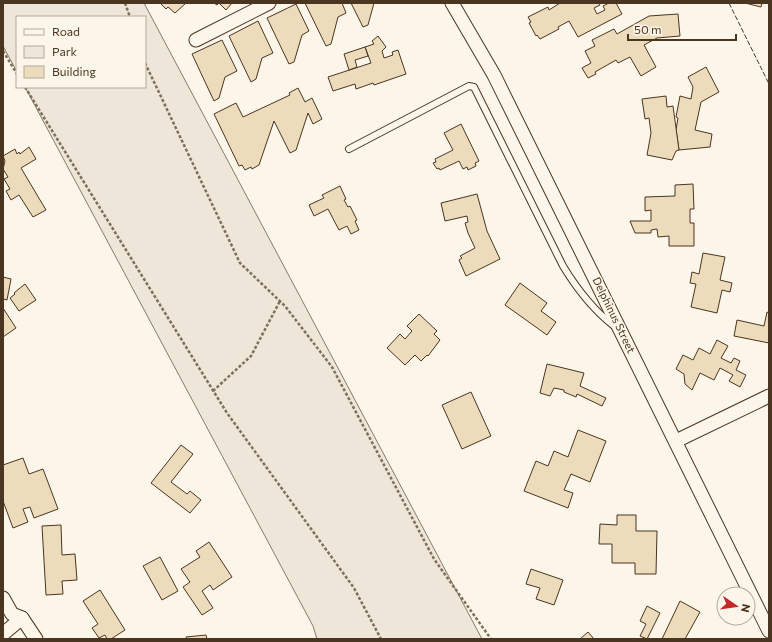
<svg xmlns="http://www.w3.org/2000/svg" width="772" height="642" viewBox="0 0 772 642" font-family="Commissioner,sans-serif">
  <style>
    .green { fill: #ede6d9; stroke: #887966 }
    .building { fill: #ecdcbc; stroke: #4a3520 }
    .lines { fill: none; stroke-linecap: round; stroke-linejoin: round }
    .lane-casing { stroke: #4a3520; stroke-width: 8 }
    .street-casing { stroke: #4a3520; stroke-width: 15 }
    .path { stroke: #7f6f5c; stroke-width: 2.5; stroke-dasharray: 3 2; stroke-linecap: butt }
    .lane { stroke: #fbf6e9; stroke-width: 6 }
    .street { stroke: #fbf6e9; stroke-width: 13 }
    .fence { stroke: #4a3520; stroke-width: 1; stroke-dasharray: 5 2; stroke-linecap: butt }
    .labels { text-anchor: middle; stroke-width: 3; stroke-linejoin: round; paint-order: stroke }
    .street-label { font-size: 11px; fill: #4a3520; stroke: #fbf6e9 }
  </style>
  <rect width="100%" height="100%" fill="#fbf6e9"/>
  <path class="green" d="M3,3H144L482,639H317L313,626L25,87H145V17H17V72L3,46Z"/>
  <g class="building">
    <path d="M160,3H186L175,13L168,7L166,9Z"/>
    <path d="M214,3H232L226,10L219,3L217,5Z"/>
    <path d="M305,3H342L346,13L338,17L331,44L326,46Z"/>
    <path d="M351,3H374L368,25L363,27Z"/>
    <path d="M560,3H599L600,5L594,8L597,14L605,10L603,6L609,3H616L622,14L578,37L569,21L558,27L559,29L540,39L537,35L536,36L529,23L531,22L528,17L548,7L549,10Z"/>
    <path d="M745,3H762L761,7Z"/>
    <path d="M296,4L309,31L302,35L294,62L289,64L267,18Z"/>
    <path d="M678,14L680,36L657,38L644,45L656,67L641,76L630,57L618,63L616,60L595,72L596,74L588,78L582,68L591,63L585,51L595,46L592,40L614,29L617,34L649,16Z"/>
    <path d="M258,21L273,53L262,58L256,79L251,82L229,36Z"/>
    <path d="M378,36L386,47L382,51L384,58L393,55L392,52L398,50L406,74L374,85L373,83L356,89L355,84L333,91L328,77L371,63L365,47L374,44L372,41Z"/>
    <path d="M222,40L237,71L225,77L219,98L214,101L192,54Z"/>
    <path d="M365,47L368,56L355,60L357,67L349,70L344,54Z"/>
    <path d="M706,67L719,92L701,102L695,130L712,134L710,147L679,150L676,130L678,118L676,117L680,96L691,99L693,87L688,77Z"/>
    <path d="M298,88L305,102L312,98L322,119L313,124L308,113L296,150L290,153L274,121L259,165L252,169L251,167L245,170L242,165L239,166L214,114L236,103L243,117L290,95L289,93Z"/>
    <path d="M666,96L667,107L673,106L679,150L676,151L672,160L647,155L651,133L649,118L645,119L642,99Z"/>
    <path d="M461,124L479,161L475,163L476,166L468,170L467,167L463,169L459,161L440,170L439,168L437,169L433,163L436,162L435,159L453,150L444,133Z"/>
    <path d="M29,147L36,159L21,168L46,210L33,217L19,195L11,200L6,191L10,189L4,179L8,177L3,169L5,161L3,156L15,149L17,154L19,152L20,154Z"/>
    <path d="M693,184L694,209H690V223H694V246H669V236L658,237L657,229L651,230V233H635L630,221H651V210L645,211V197L675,196V185Z"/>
    <path d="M340,186L346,199L344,200L348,207L350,206L357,220L355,221L359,230L351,234L347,226L339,230L328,209L314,216L309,205L324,198L322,195Z"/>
    <path d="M477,194L487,231L500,259L466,276L459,260L462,258L460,256L475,248L468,233L465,223L468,222L467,216L445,221L441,203Z"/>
    <path d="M703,253L725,257L720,280L732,283L730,292L722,290L717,313L691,307L696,284L690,283L692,272L699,274Z"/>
    <path d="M3,277L11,279L7,300L3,299V301Z"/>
    <path d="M520,283L547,303L541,311L556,322L547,335L505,305Z"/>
    <path d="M25,284L36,300L19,311L10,298L15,294L14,293Z"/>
    <path d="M3,308L16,328L3,337Z"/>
    <path d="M767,312L769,313V343L734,336L737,320L764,326Z"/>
    <path d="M419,314L437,331L434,334L440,340L428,356L427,355L421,361L415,355L405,365L387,348L400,334L405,339L412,331L407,326Z"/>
    <path d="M717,340L728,346L721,358L731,363L734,358L740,361L736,370L746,375L740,387L729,381L733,375L720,368L714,380L700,373L692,390L685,384L684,374L676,369L683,355L693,360L699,348L710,354Z"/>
    <path d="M547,364L584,373L580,386L606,398L602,406L577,394L576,397L564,392V390L554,388L550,396L540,393Z"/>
    <path d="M471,392L491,436L462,449L442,405Z"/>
    <path d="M578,430L606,441L590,482L571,474L564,490L573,493L568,508L524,491L536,461L548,466L554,451L568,457Z"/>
    <path d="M181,445L193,454L171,482L187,494L190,491L201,500L190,513L151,483Z"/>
    <path d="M23,458L29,474L43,469L58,509L34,518L30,507L23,509L28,522L13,528L3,501V465Z"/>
    <path d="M617,515H636V531H657L656,574H635V563H612V544H599L600,524L617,525Z"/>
    <path d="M61,525L62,555L75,554L77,580L62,581L63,594L46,595L42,526Z"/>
    <path d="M209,542L232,577L213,590L210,585L202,591L213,608L202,615L183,587L190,582L181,569L200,557L196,551Z"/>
    <path d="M160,557L178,591L162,600L143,566Z"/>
    <path d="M531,569L563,580L554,605L536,599L540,588L526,584Z"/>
    <path d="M100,590L125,630L111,639H107L105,635L99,638L92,628L98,624L83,601Z"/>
    <path d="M680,601L700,612L685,639H662Z"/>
    <path d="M647,606L660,613L647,639L640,636L646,624L640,621Z"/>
    <path d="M588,632L594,639H580Z"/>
    <path d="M206,635L207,639H187L186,637Z"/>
  </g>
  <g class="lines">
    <g class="lane-casing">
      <path id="lane" d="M349,149L469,86L474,87L563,266C577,289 592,309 614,326"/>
    </g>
    <g class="street-casing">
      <g id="street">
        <path d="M452,3L494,75L769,631"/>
        <path d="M196,40L269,3"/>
        <path d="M676,441L769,396"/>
        <path d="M3,598L12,614L22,618L36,639"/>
        <path d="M3,634L22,618"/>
      </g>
    </g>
    <g class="path">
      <path d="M125,3L130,17"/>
      <path d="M3,51L17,74"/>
      <path d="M145,63L240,263L285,306L332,367L434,559L491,639"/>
      <path d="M25,87L227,413L354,588L381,639"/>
      <path d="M213,391L251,356L280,301"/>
    </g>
    <use href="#lane" class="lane"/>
    <use href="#street" class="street"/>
    <path class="fence" d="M729,3L769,84"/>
  </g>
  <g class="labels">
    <g class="street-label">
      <text transform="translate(614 315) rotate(64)" y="4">Delphinus Street</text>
    </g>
  </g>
  <rect width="772" height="642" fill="none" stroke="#4a3520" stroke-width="8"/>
  <rect x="16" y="16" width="130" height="72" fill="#fbf6e9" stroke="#b4a999"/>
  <rect x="24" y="29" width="20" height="6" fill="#fbf6e9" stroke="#b4a999"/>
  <text x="52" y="36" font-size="12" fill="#4a3520">Road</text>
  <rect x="24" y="46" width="20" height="12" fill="#ede6d9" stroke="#b4a999"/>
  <text x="52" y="56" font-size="12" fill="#4a3520">Park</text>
  <rect x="24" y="66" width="20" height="12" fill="#ecdcbc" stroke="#b4a999"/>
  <text x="52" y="76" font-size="12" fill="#4a3520">Building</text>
  <g transform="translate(736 606) rotate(103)"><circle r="19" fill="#fbf6e9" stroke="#b4a999"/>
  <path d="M0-3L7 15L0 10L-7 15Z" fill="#c62828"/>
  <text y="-6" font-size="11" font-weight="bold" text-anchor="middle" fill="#4a3520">N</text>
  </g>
  <path d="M628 34v6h108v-6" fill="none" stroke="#4a3520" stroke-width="2"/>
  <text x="634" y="34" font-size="12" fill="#4a3520" stroke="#fbf6e9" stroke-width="3" paint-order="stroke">50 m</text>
</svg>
